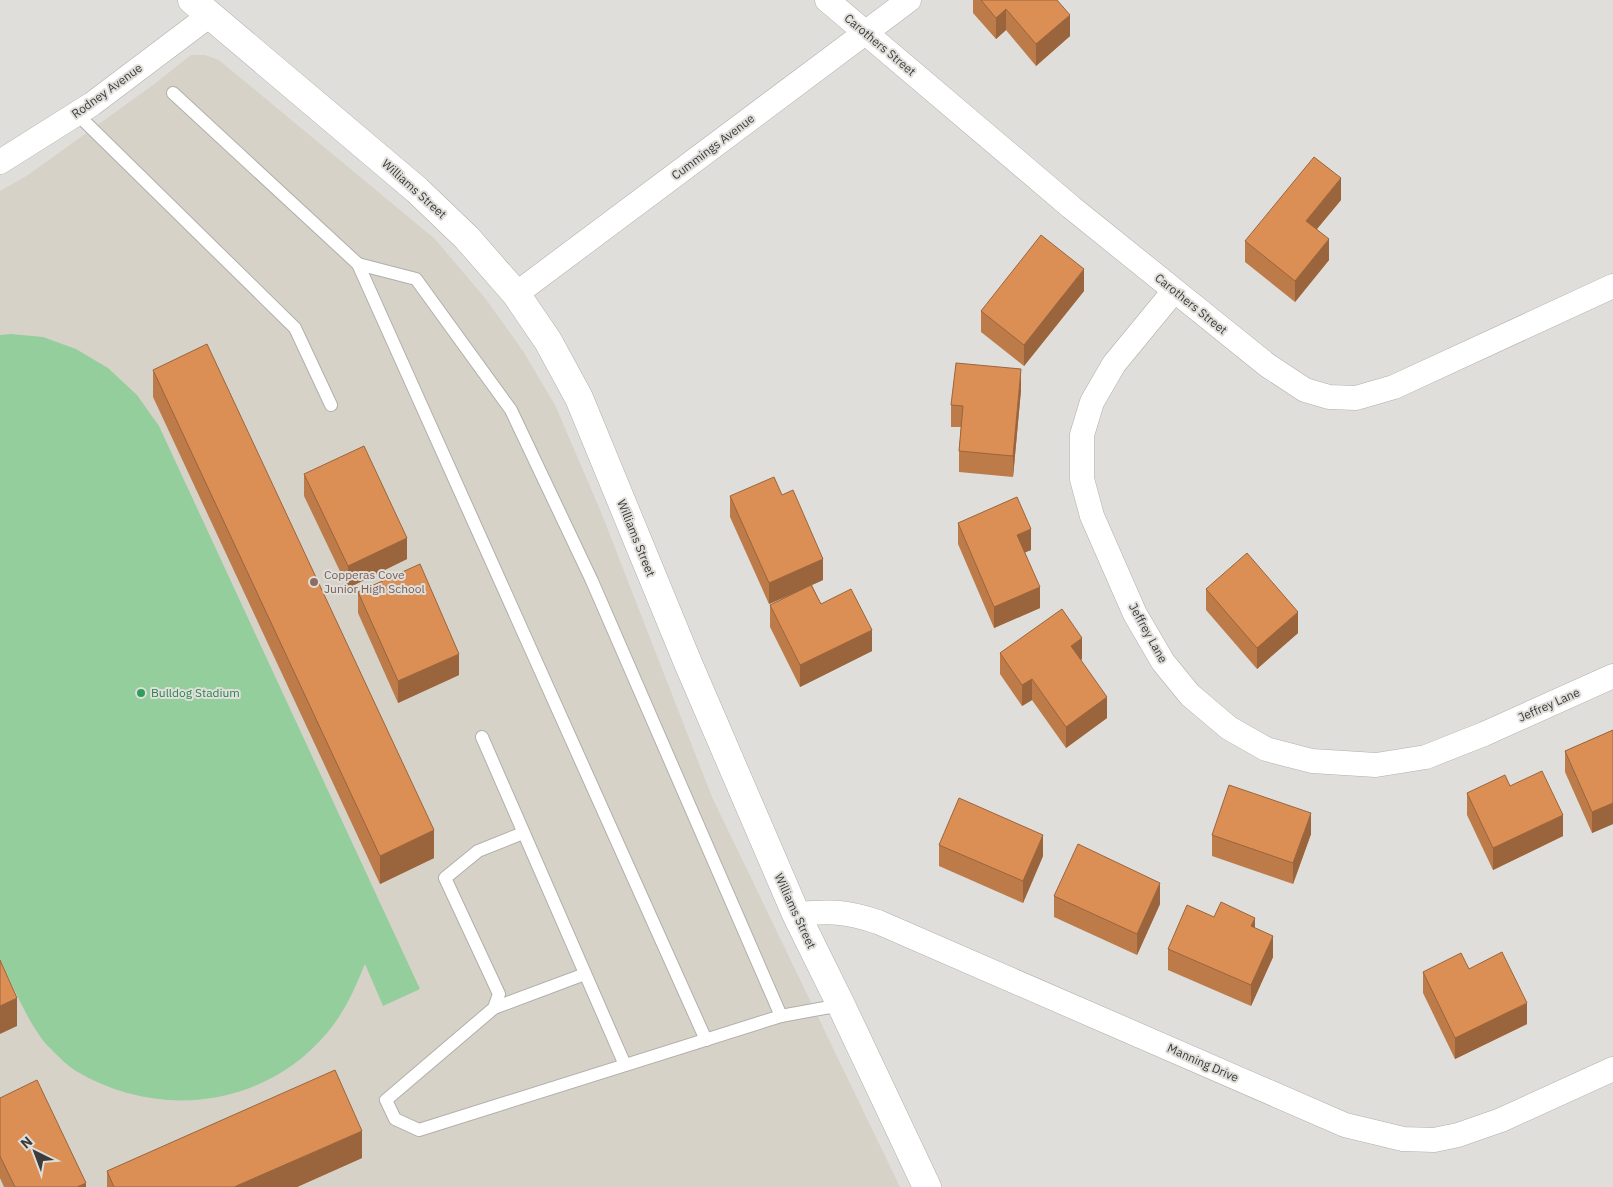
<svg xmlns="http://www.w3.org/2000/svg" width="1613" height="1187" viewBox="0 0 1613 1187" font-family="'IBM Plex Sans',sans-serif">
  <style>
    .built { fill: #d7d2c7 }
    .green { fill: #95ce9d }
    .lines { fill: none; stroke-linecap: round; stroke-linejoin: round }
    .lane-casing { stroke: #b1afab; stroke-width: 14 }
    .street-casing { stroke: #b1afab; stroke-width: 25 }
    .secondary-casing { stroke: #b1afab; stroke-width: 29 }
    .lane { stroke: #fff; stroke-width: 12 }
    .street { stroke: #fff; stroke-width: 24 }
    .secondary { stroke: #fff; stroke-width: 28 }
    .wall { fill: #bd7b49 }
    .shaded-wall { fill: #9a643c }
    .building { fill: #dc8f55; stroke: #9a643c }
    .education-dot { fill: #8d6e63; stroke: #e0deda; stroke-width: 2 }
    .leisure-dot { fill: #2e9e5b; stroke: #e0deda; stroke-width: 2 }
    .labels { text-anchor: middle; stroke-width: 4; stroke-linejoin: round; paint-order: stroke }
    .street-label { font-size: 12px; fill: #3d3c3a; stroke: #e0deda }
    .education-label { font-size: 12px; fill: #785e54; stroke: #e0deda; text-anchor: start }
    .leisure-label { font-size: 12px; fill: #27864d; stroke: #e0deda; text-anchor: start }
  </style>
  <rect width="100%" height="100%" fill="#e0deda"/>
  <path class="built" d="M191,55H205L219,60L435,239L485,298L523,351L555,405L601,512L712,797L900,1187H0V191L28,175L153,85Z"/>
  <path class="green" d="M11,334L43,337L76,349L108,368L137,395L159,426L420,989L383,1006L365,964C354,990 346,1010 327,1033C264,1108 158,1120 76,1071C65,1064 54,1052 45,1043C40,1037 36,1030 32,1024C20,1003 10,981 0,959V335Z"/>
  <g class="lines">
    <g class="lane-casing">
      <g id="lane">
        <path d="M173,93L358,264L706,1040"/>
        <path d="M77,114L295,328L331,405"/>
        <path d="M358,264L416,279L511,410L592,581L781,1016"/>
        <path d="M482,737L625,1065"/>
        <path d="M523,833L478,851L445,878L499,994L494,1008L386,1100L395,1119L419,1130L781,1016L841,1005"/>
        <path d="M494,1008L585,974"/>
      </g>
    </g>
    <g class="street-casing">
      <g id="street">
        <path d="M827,0L1071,207L1267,365L1305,390L1329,397L1356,398L1394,387L1613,286"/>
        <path d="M0,162L92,104L210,15"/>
        <path d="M1174,291L1114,364L1092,402L1082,435V479L1092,516L1135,614L1163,662L1190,695L1229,728L1266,749L1312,761L1376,765L1426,757L1484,734L1613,676"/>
        <path d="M516,294L909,0"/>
        <path d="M796,914C830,911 845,911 878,922L1345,1125L1403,1139L1434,1140L1458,1135L1501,1120L1613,1069"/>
      </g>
    </g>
    <g class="secondary-casing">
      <path id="secondary" d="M192,0L417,190L467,238L516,294L548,341L579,398L688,663L796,914L841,1005L927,1187"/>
    </g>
    <use href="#lane" class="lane"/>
    <use href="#street" class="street"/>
    <use href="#secondary" class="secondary"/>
  </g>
  <g class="wall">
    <path d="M973,0H1057L1070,36L1036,66L1006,30L996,39L973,13Z"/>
    <path d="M1341,200L1317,229L1329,260L1295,302L1245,262V241Z"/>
    <path d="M1084,291L1024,366L981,332V311Z"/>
    <path d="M153,370L434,858L380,884L153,397Z"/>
    <path d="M1021,390L1013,477L959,472V451L961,427H951V405Z"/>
    <path d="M304,474L407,559L348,588L304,496Z"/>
    <path d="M782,495L823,580L812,585L821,604L872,651L800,687L770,627V605L802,590L769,604L730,517V496Z"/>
    <path d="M958,523L1031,550L1025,552L1040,608L994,628L958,544Z"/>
    <path d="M1206,589L1298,633L1257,669L1206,610Z"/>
    <path d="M358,592L459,675L398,703L358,613Z"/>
    <path d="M1000,653L1082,659L1081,660L1107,718L1066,748L1032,700L1022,706L1000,674Z"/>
    <path d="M1613,730V824L1592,833L1565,772V751Z"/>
    <path d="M1510,786L1563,836L1493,870L1467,815V793Z"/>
    <path d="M1311,834L1293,884L1212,856V835Z"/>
    <path d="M939,845L1043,856L1023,903L939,866Z"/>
    <path d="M1054,896L1160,904L1137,955L1054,917Z"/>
    <path d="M1214,917L1255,928L1273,957L1251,1006L1168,970V949Z"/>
    <path d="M1469,969L1527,1024L1455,1059L1423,993V972Z"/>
    <path d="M0,1098L86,1187H4L0,1178Z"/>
    <path d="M362,1158L297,1187H107V1171Z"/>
  </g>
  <g class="shaded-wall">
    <path d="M1006,9V30L996,39V18Z"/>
    <path d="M1070,15V36L1036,66V44Z"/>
    <path d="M1341,178V200L1306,242V221Z"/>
    <path d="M1329,239V260L1295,302V281Z"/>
    <path d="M1084,269V291L1024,366V345Z"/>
    <path d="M1021,369V390L1013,477V456Z"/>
    <path d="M1031,529V550L1017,556V535Z"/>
    <path d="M407,538V559L348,588V566Z"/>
    <path d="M823,559V580L769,604V583Z"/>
    <path d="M1040,587V608L994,628V607Z"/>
    <path d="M1298,612V633L1257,669V648Z"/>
    <path d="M872,630V651L800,687V665Z"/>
    <path d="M1082,638V659L1071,667V646Z"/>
    <path d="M459,654V675L398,703V681Z"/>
    <path d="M1032,679V700L1022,706V685Z"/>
    <path d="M1107,697V718L1066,748V727Z"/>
    <path d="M1613,803V824L1592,833V812Z"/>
    <path d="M1311,813V834L1293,884V863Z"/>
    <path d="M1563,815V836L1493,870V848Z"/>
    <path d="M434,830V858L380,884V856Z"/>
    <path d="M1043,835V856L1023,903V881Z"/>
    <path d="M1160,883V904L1137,955V934Z"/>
    <path d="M1255,918V939L1251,926Z"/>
    <path d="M1273,936V957L1251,1006V985Z"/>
    <path d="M17,998V1026L0,1034V1006Z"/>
    <path d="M1527,1003V1024L1455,1059V1038Z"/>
    <path d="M362,1131V1158L297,1187H234Z"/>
    <path d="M86,1183V1187H77Z"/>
  </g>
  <g class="building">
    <path d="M981,0H1057L1070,15L1036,44L1006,9L996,18Z"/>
    <path d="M1314,157L1341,178L1306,221L1329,239L1295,281L1245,241Z"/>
    <path d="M1041,235L1084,269L1024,345L981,311Z"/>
    <path d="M207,344L434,830L380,856L153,370Z"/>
    <path d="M956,363L1021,369L1013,456L959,451L963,406L951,405Z"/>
    <path d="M364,446L407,538L348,566L304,474Z"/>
    <path d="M774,477L782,495L793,490L823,559L769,583L730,496Z"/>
    <path d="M1017,497L1031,529L1017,535L1040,587L994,607L958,523Z"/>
    <path d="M1247,553L1298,612L1257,648L1206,589Z"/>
    <path d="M420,564L459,654L398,681L358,592Z"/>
    <path d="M811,585L821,604L851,589L872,630L800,665L770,605Z"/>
    <path d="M1062,609L1082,638L1071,646L1107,697L1066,727L1032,679L1022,685L1000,653Z"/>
    <path d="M1613,730V803L1592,812L1565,751Z"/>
    <path d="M1542,771L1563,815L1493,848L1467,793L1505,775L1510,786Z"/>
    <path d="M1229,785L1311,813L1293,863L1212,835Z"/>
    <path d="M959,798L1043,835L1023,881L939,845Z"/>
    <path d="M1078,844L1160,883L1137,934L1054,896Z"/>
    <path d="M1221,902L1255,918L1251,926L1273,936L1251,985L1168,949L1187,905L1214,917Z"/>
    <path d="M1502,952L1527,1003L1455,1038L1423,972L1461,953L1469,969Z"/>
    <path d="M0,960L17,998L0,1006Z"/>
    <path d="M335,1070L362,1131L234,1187H114L107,1171Z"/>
    <path d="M37,1080L86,1183L77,1187H15L0,1156V1098Z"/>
  </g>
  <circle class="education-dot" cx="314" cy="582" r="5"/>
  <circle class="leisure-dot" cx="141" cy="693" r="5"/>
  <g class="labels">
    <g class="street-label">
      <text transform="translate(880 45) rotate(40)" y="4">Carothers Street</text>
      <text transform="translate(107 91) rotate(-36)" y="4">Rodney Avenue</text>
      <text transform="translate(713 147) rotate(-37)" y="4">Cummings Avenue</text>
      <text transform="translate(414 189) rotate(42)" y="4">Williams Street</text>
      <text transform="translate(1191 304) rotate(39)" y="4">Carothers Street</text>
      <text transform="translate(636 538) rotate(68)" y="4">Williams Street</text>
      <text transform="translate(1148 633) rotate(61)" y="4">Jeffrey Lane</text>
      <text transform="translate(1549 705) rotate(-24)" y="4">Jeffrey Lane</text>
      <text transform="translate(795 911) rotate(65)" y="4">Williams Street</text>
      <text transform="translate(1203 1063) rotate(24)" y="4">Manning Drive</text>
    </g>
    <g class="education-label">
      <text x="324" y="579">Copperas Cove<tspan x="324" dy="14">Junior High School</tspan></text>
    </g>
    <g class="leisure-label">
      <text x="151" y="697">Bulldog Stadium</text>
    </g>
  </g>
  <g transform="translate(35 1152) rotate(318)" stroke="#e0deda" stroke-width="4" paint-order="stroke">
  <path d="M0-4L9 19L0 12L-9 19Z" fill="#3d3c3a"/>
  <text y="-8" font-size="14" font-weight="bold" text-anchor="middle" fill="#3d3c3a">N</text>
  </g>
</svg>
